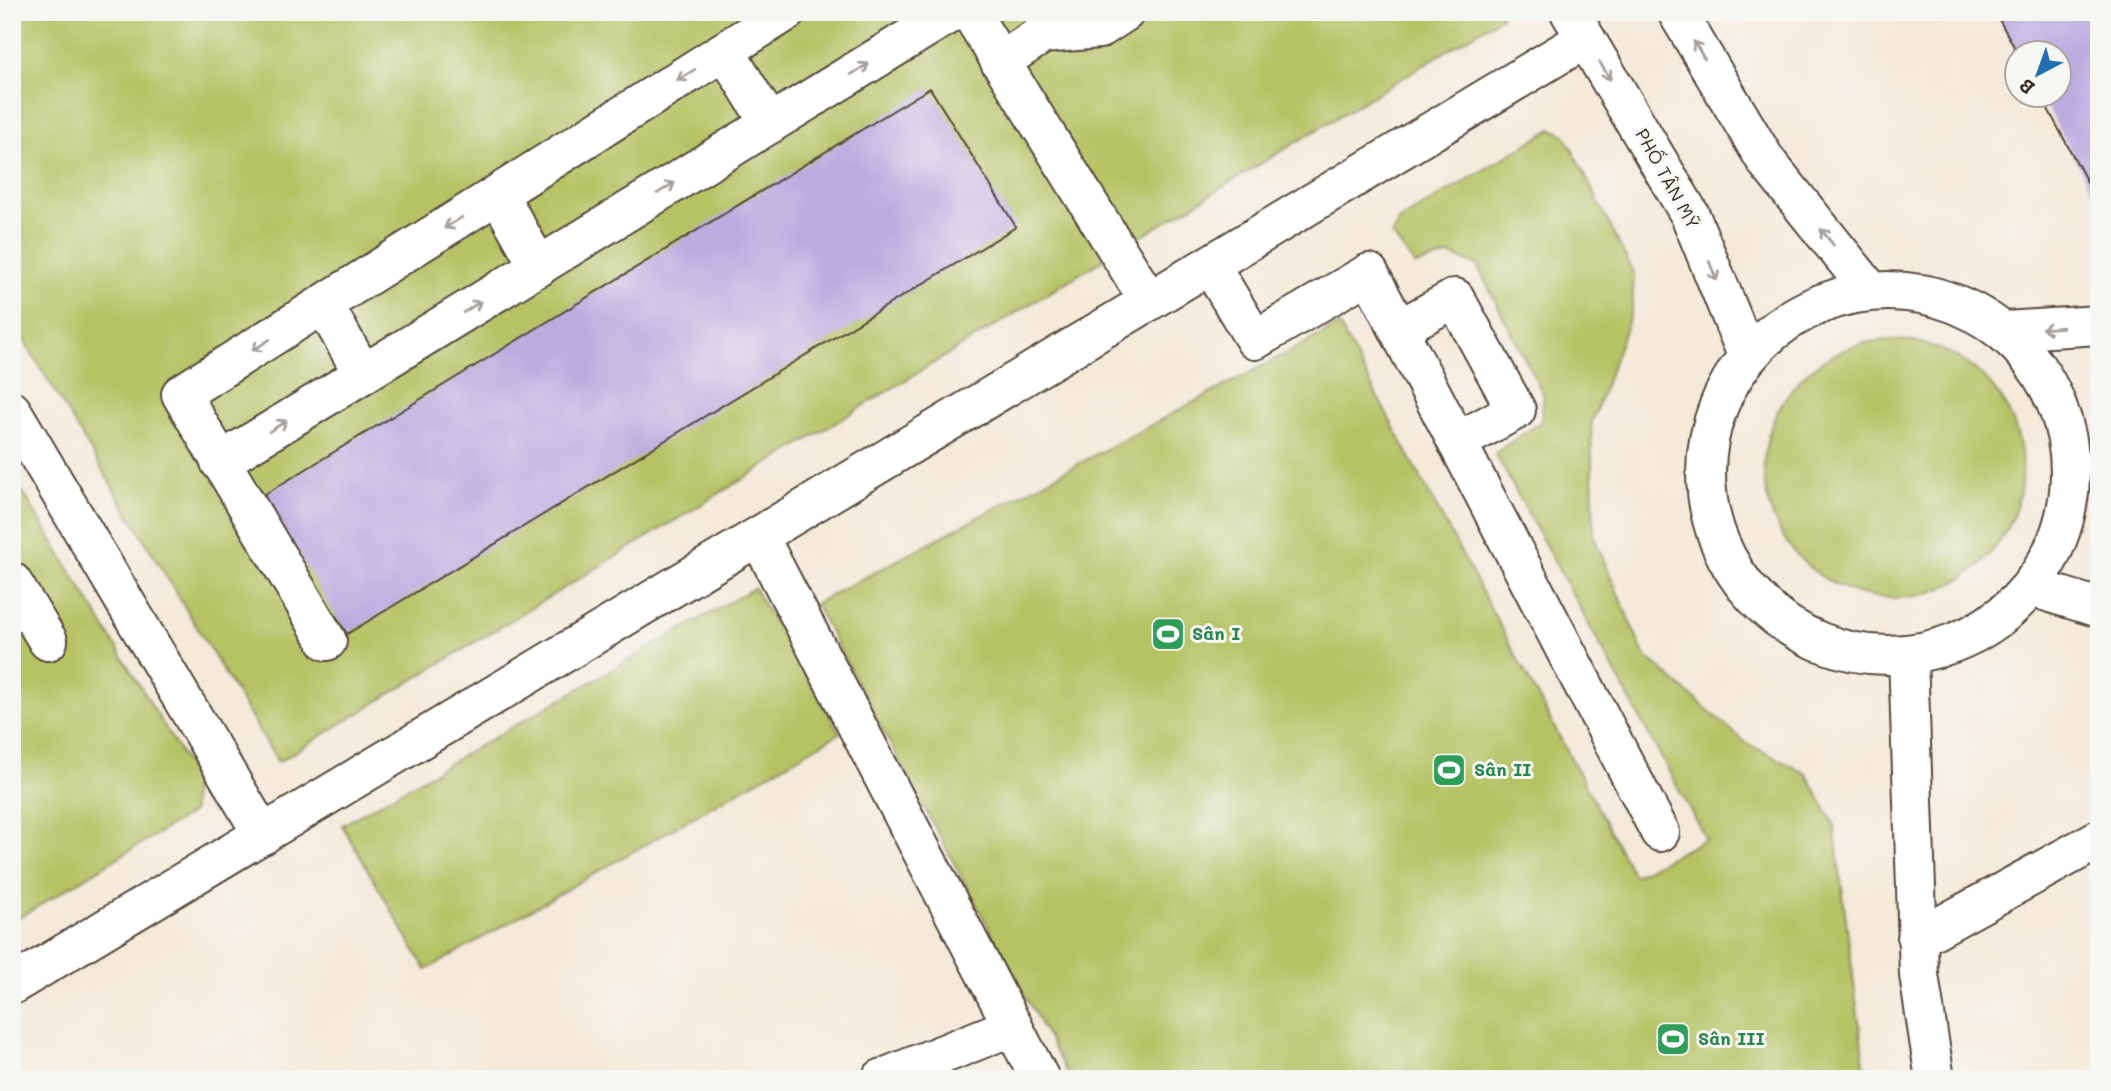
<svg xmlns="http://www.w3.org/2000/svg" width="2111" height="1091" viewBox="0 0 2111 1091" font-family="Mali,sans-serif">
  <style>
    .green { fill: #b5c365; stroke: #787642; stroke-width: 2 }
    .building { fill: #bbace0 }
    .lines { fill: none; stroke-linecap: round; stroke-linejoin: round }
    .minor-casing { stroke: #57473a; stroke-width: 42 }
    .minor { stroke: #fff; stroke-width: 38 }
    .oneway { stroke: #a79f9a }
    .labels { text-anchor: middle; stroke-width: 6; stroke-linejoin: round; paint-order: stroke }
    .street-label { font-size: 18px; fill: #3b2a1e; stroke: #f6f6f2 }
    .leisure-label { font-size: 18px; font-weight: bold; fill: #27864d; stroke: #f6f6f2; text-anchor: start }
  </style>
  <rect width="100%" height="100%" fill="#f6f6f2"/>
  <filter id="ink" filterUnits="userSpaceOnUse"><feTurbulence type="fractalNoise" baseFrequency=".0143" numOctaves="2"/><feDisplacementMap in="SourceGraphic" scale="14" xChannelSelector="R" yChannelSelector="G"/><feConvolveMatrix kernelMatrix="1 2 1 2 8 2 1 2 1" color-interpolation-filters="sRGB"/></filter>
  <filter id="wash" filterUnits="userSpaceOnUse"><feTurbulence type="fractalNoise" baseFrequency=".00686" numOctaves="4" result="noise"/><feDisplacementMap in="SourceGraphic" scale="28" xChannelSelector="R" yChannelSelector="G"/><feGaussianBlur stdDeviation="1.57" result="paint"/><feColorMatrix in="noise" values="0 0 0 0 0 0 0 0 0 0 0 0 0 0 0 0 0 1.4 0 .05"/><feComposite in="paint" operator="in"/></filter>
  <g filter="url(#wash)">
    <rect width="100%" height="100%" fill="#f5e9d9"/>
    <g class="green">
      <path d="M12,12H1499L1502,17L278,762L12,320Z"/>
      <path d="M1552,129L1565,135L1634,274L1632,310L1591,425L1594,537L1644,655L1746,743L1806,773L1834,824L1866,1079H1070L815,604L1339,325L1634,876L1706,839L1495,453L1541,422L1544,396L1477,265L1450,255L1415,265L1392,235L1400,220Z"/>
      <circle cx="1893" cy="469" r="129"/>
      <path d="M12,474L192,772L193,812L12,922Z"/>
      <path d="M754,588L840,733L426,970L342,825Z"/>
    </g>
    <g id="blocks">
      <g class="building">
        <path d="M1995,12H2099V192L2094,195L2040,94H2058V52H2017Z"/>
        <path d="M930,88L1016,227L347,634L262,496Z"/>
      </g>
    </g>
  </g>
  <g filter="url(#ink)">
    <use href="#blocks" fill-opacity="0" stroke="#57473a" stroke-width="2"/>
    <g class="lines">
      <g class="minor-casing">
        <g id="minor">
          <path d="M970,12L1149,301"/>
          <path d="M1570,12L1690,215L1747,355"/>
          <path d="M1677,12L1766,161L1870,290"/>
          <path d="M725,51L770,124"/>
          <path d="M1000,62L1043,34L1099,29L1125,12"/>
          <path d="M498,194L539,267"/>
          <path d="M1210,265L1255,340L1369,273L1660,832"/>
          <circle cx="1888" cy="473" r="182"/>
          <path d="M324,305L363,374"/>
          <path d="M1399,329L1455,298L1516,410L1457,442"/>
          <path d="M2005,331L2099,325"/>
          <path d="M12,411L263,835"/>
          <path d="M220,462L952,12"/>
          <path d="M759,537L1040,1079"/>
          <path d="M12,582L48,641"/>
          <path d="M2032,587L2099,608"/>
          <path d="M327,641L181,394L786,12"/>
          <path d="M1908,656L1919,975L1935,1079"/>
          <path d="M1917,939L2099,839"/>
          <path d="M12,985L1585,39"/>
          <path d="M881,1079L1013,1026"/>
        </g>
      </g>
      <use href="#minor" class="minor"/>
    </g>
    <defs><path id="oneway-shaft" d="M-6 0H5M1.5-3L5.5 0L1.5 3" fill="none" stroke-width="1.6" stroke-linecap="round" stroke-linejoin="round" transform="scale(1.75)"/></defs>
    <g class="oneway">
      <use href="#oneway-shaft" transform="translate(1699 50) rotate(-121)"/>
      <use href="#oneway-shaft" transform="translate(860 69) rotate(-32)"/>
      <use href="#oneway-shaft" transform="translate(1605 71) rotate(59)"/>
      <use href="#oneway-shaft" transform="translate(686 75) rotate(148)"/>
      <use href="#oneway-shaft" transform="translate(666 188) rotate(-32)"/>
      <use href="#oneway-shaft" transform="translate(453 223) rotate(148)"/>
      <use href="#oneway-shaft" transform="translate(1827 237) rotate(-129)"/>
      <use href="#oneway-shaft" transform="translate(1713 271) rotate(68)"/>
      <use href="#oneway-shaft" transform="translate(472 307) rotate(-32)"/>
      <use href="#oneway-shaft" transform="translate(2052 328) rotate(176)"/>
      <use href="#oneway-shaft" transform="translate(261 345) rotate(148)"/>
      <use href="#oneway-shaft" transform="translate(278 426) rotate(-32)"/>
    </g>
  </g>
  <defs>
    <g id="stadium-square" transform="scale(1.75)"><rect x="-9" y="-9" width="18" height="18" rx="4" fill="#2e9e5b" stroke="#f6f6f2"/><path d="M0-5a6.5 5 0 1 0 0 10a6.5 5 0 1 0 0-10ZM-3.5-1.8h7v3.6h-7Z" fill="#fff"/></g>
  </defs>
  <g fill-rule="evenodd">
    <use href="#stadium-square" x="1168" y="634"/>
    <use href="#stadium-square" x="1449" y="770"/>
    <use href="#stadium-square" x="1673" y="1039"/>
  </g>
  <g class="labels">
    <g class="street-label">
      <text transform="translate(1667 179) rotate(61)" y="6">PHỐ TÂN MỸ</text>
    </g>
    <g class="leisure-label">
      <text x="1192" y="640">Sân I</text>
      <text x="1474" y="776">Sân II</text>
      <text x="1698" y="1045">Sân III</text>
    </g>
  </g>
  <rect width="2111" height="1091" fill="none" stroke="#f6f6f2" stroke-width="42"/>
  <g transform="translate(2038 74) rotate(221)"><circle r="33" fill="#f6f6f2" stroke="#aba49d" stroke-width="2"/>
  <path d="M0-5L12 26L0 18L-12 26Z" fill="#1f6fb2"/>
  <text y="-10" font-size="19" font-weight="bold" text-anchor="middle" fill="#3b2a1e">B</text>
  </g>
</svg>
